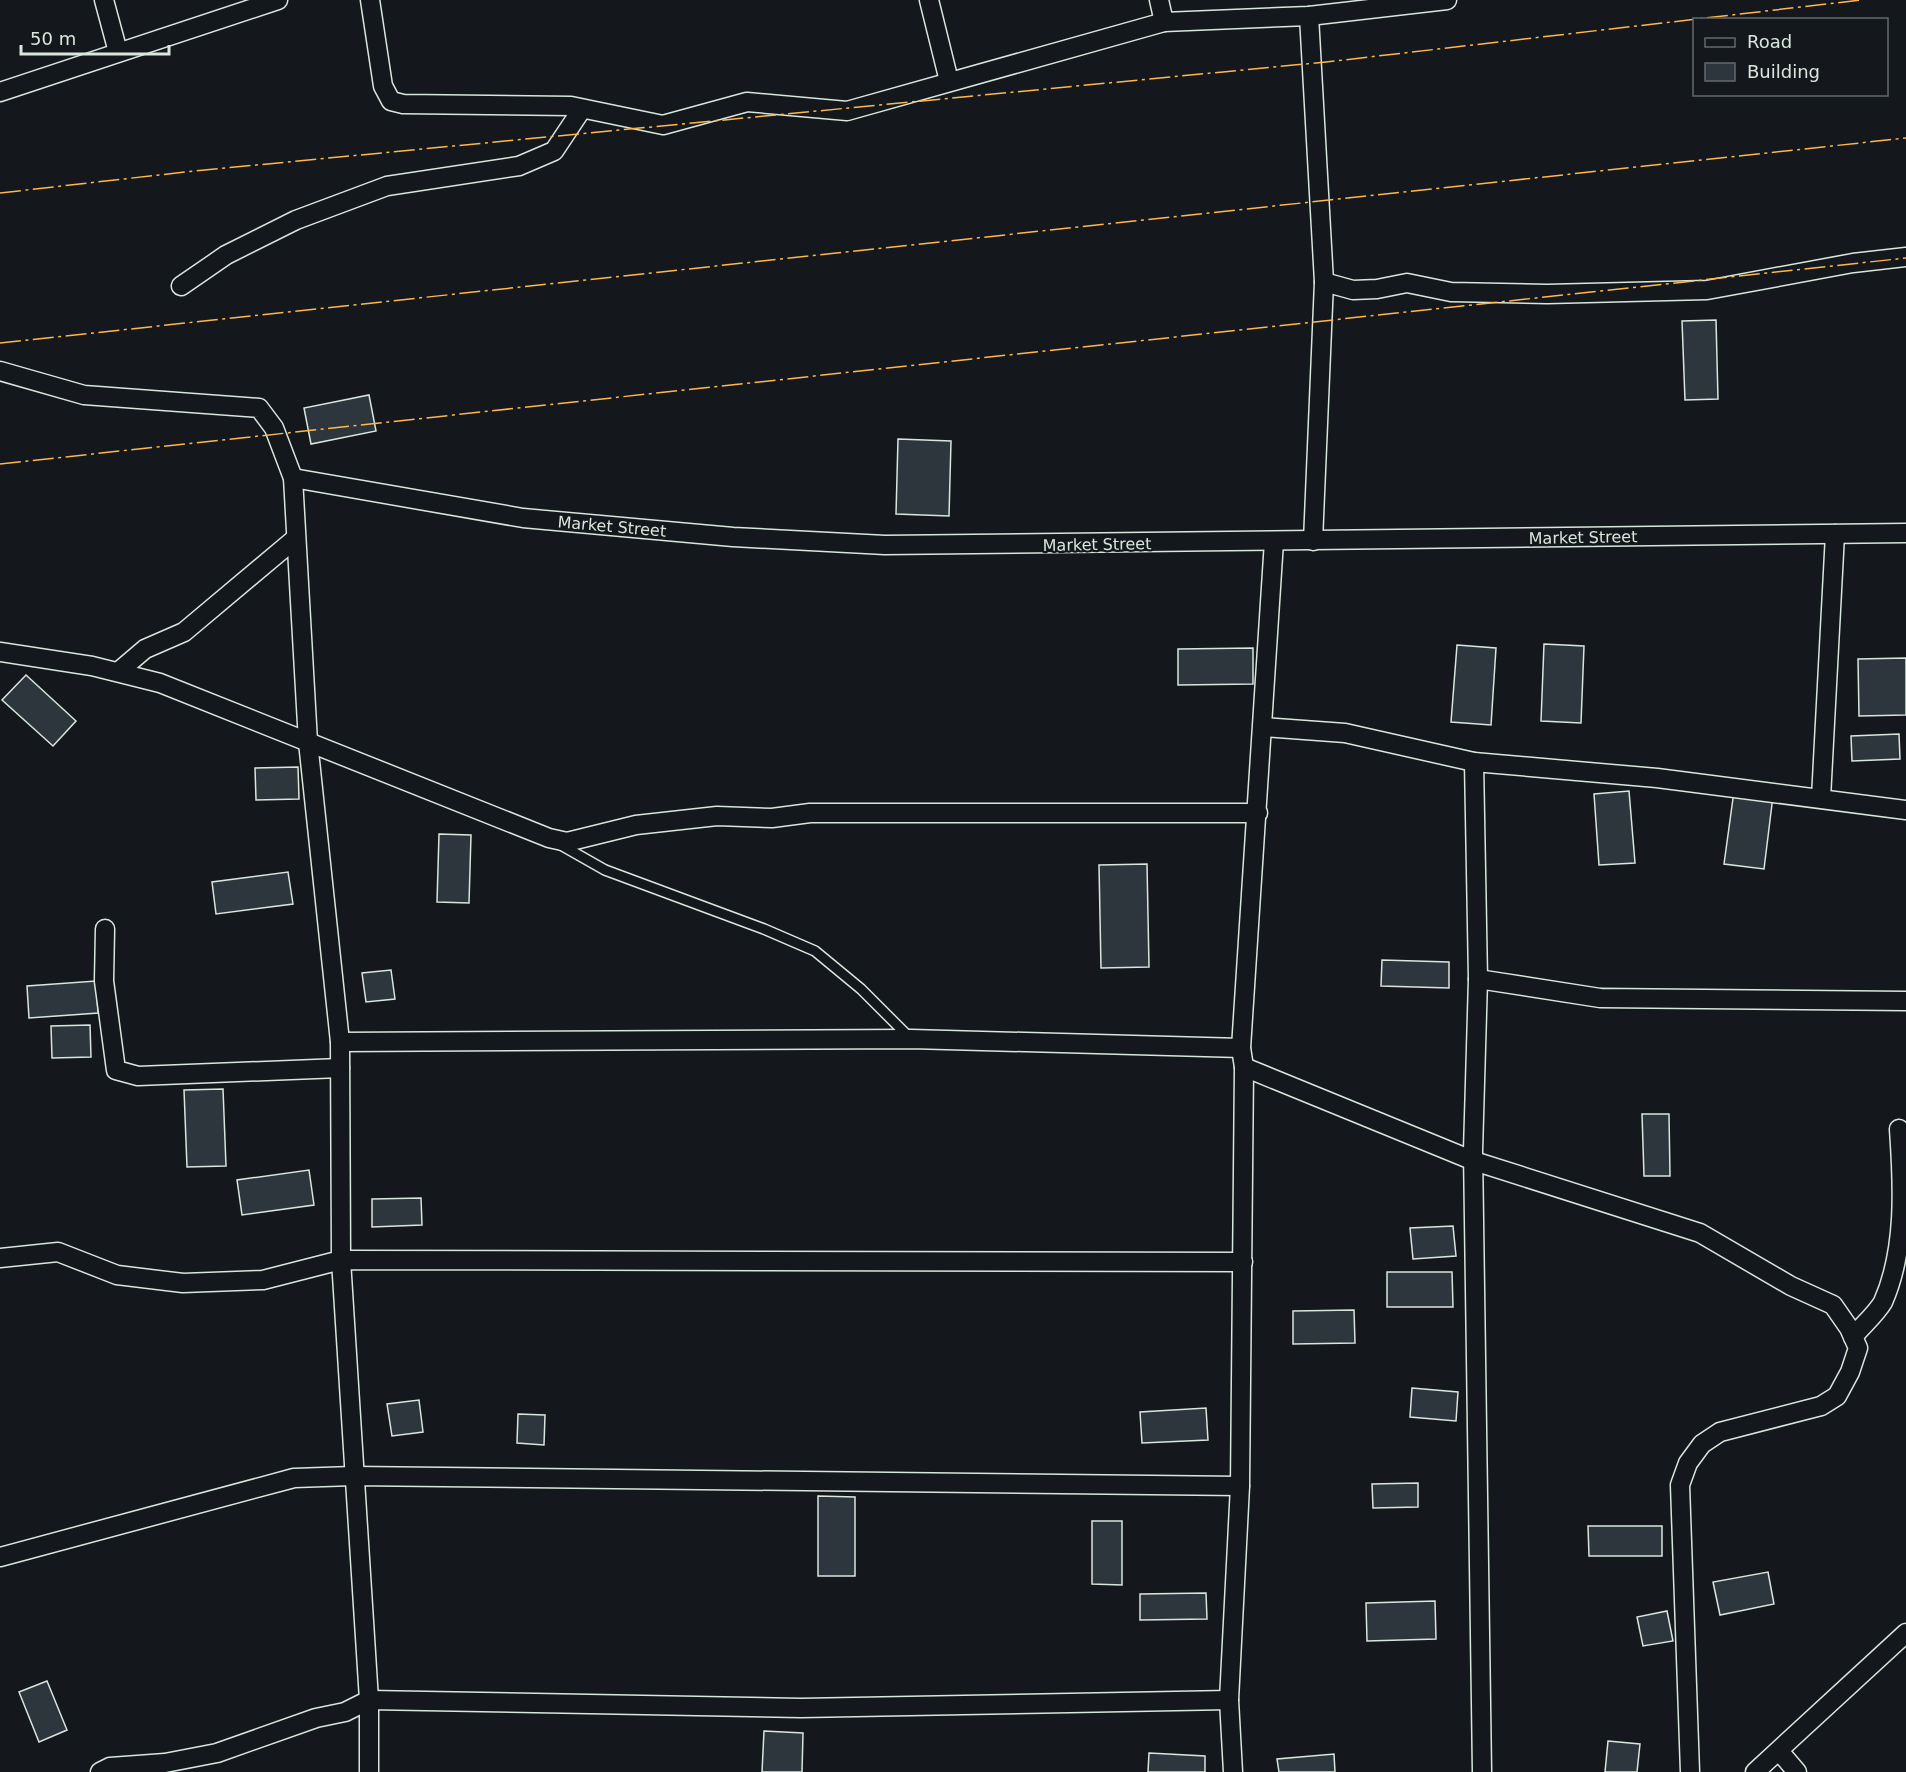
<svg xmlns="http://www.w3.org/2000/svg" width="1906" height="1772" viewBox="0 0 1906 1772" font-family="'DejaVu Sans',sans-serif">
  <style>
    .building { fill: #2c363c; stroke: #d8e6dc; stroke-width: 1.5 }
    .lines { fill: none; stroke-linecap: round; stroke-linejoin: round }
    .lane-casing { stroke: #d8e6dc; stroke-width: 12 }
    .street-casing { stroke: #d8e6dc; stroke-width: 21 }
    .lane { stroke: #14181c; stroke-width: 9 }
    .street { stroke: #14181c; stroke-width: 18 }
    .power { stroke: #ffb74d; stroke-width: 1.5; stroke-dasharray: 21 4.5 3 4.5; stroke-linecap: butt }
    .labels { text-anchor: middle; stroke-width: 4.5; stroke-linejoin: round; paint-order: stroke }
    .street-label { font-size: 16px; fill: #d8e6dc; stroke: #14181c }
  </style>
  <rect width="100%" height="100%" fill="#14181c"/>
  <g class="building">
    <path d="M1716,320L1718,399L1685,400L1682,321Z"/>
    <path d="M369,395L376,431L311,444L304,408Z"/>
    <path d="M898,439L951,441L949,516L896,514Z"/>
    <path d="M1544,644L1584,646L1581,723L1541,721Z"/>
    <path d="M1457,645L1496,648L1491,725L1451,722Z"/>
    <path d="M1253,648V684L1178,685V649Z"/>
    <path d="M1906,658V715L1859,716L1858,659Z"/>
    <path d="M26,675L76,721L53,746L2,700Z"/>
    <path d="M1899,734L1900,759L1852,761L1851,736Z"/>
    <path d="M298,767L299,799L256,800L255,768Z"/>
    <path d="M1629,791L1635,863L1599,865L1594,794Z"/>
    <path d="M1734,791L1773,796L1764,869L1724,864Z"/>
    <path d="M439,834L471,835L469,903L437,902Z"/>
    <path d="M1147,864L1149,967L1101,968L1099,865Z"/>
    <path d="M288,872L293,904L216,914L212,882Z"/>
    <path d="M1382,960L1449,962V988L1381,986Z"/>
    <path d="M391,970L395,999L366,1002L362,973Z"/>
    <path d="M96,981L98,1013L29,1018L27,986Z"/>
    <path d="M90,1025L91,1057L52,1058L51,1026Z"/>
    <path d="M223,1089L226,1166L187,1167L184,1090Z"/>
    <path d="M1642,1114H1669L1670,1176H1644Z"/>
    <path d="M309,1170L314,1205L242,1215L237,1180Z"/>
    <path d="M421,1198L422,1225L372,1227V1199Z"/>
    <path d="M1453,1226L1456,1256L1413,1259L1410,1228Z"/>
    <path d="M1387,1272H1452L1453,1307H1387Z"/>
    <path d="M1354,1310L1355,1343L1293,1344V1311Z"/>
    <path d="M1412,1388L1458,1392L1456,1421L1410,1417Z"/>
    <path d="M419,1400L423,1432L392,1436L387,1404Z"/>
    <path d="M1206,1408L1208,1440L1142,1443L1140,1412Z"/>
    <path d="M518,1414L545,1415L544,1445L517,1443Z"/>
    <path d="M1418,1483V1507L1373,1508L1372,1484Z"/>
    <path d="M818,1496L855,1497V1576H818Z"/>
    <path d="M1092,1521H1122V1585L1092,1584Z"/>
    <path d="M1588,1526H1662V1556H1589Z"/>
    <path d="M1768,1572L1774,1604L1720,1615L1713,1582Z"/>
    <path d="M1206,1593L1207,1619L1140,1620V1594Z"/>
    <path d="M1435,1601L1436,1639L1367,1641L1366,1603Z"/>
    <path d="M1667,1611L1673,1641L1643,1646L1637,1617Z"/>
    <path d="M47,1681L67,1730L39,1742L19,1692Z"/>
    <path d="M764,1731L803,1733L802,1772H762Z"/>
    <path d="M1608,1741L1640,1744L1637,1772H1605Z"/>
    <path d="M1149,1753L1205,1756V1772H1148Z"/>
    <path d="M1334,1754L1335,1772H1279L1277,1759Z"/>
  </g>
  <g class="lines">
    <g class="lane-casing">
      <path id="lane" d="M561,845L605,870L764,929L815,951L861,989L909,1037"/>
    </g>
    <g class="street-casing">
      <g id="street">
        <path d="M104,0L118,52"/>
        <path d="M370,0L383,86L391,101L403,104L571,106L663,125L747,102L847,111L1164,22L1309,16L1447,0"/>
        <path d="M929,0L949,81"/>
        <path d="M1159,0L1164,22"/>
        <path d="M1309,16L1324,282L1313,541"/>
        <path d="M0,92L278,0"/>
        <path d="M1324,282L1353,290L1377,289L1407,283L1451,292L1547,294L1707,290L1853,263L1906,257"/>
        <path d="M181,286L226,255L296,220L387,186L519,166L554,151L582,109"/>
        <path d="M0,371L84,395L259,408L274,428L293,478L308,742L340,1042L341,1260L369,1700V1772"/>
        <path d="M293,478L523,518L733,537L885,545L1906,533"/>
        <path d="M0,652L92,666L160,683L549,838L567,842L636,825L717,816L772,818L810,813H1258"/>
        <path d="M118,672L145,649L184,632L296,538"/>
        <path d="M1263,727L1345,733L1474,762L1657,778L1906,810"/>
        <path d="M1474,762L1478,979L1473,1151L1482,1772"/>
        <path d="M1821,798L1835,534"/>
        <path d="M105,929L104,981L116,1070L138,1076L340,1068"/>
        <path d="M1478,979L1600,998L1906,1001"/>
        <path d="M340,1042L911,1039L1241,1048"/>
        <path d="M1244,1067L1474,1161L1700,1233L1791,1286L1833,1305L1849,1328L1858,1348L1850,1372L1837,1396L1821,1406L1720,1432L1702,1444L1688,1463L1680,1485L1690,1772"/>
        <path d="M0,1258L58,1252L117,1275L183,1283L263,1280L341,1260L1243,1262"/>
        <path d="M1853,1337C1862,1326 1876,1314 1883,1302C1906,1250 1903,1186 1899,1129"/>
        <path d="M0,1557L294,1478L353,1476L1240,1486"/>
        <path d="M1780,1752L1797,1772"/>
        <path d="M100,1772L110,1767L165,1763L217,1753L316,1718L345,1712L369,1700L801,1708L1229,1700"/>
        <path d="M1233,1772L1229,1700L1240,1486L1244,1067L1241,1048L1274,541"/>
        <path d="M1755,1772L1906,1633"/>
      </g>
    </g>
    <use href="#lane" class="lane"/>
    <use href="#street" class="street"/>
    <g class="power">
      <path d="M0,193L194,171L1326,62L1861,0"/>
      <path d="M0,343L1906,138"/>
      <path d="M0,464L1906,258"/>
    </g>
  </g>
  <g class="labels">
    <g class="street-label">
      <text transform="translate(612 526) rotate(5)" y="6">Market Street</text>
      <text transform="translate(1583 537) rotate(-1)" y="6">Market Street</text>
      <text transform="translate(1097 544) rotate(-1)" y="6">Market Street</text>
    </g>
  </g>
  <rect x="1693" y="18" width="195" height="78" fill="#14181c" stroke="#626a69" stroke-width="1.5"/>
  <rect x="1705" y="38" width="30" height="9" fill="#14181c" stroke="#626a69" stroke-width="1.5"/>
  <text x="1747" y="48" font-size="18" fill="#d8e6dc">Road</text>
  <rect x="1705" y="63" width="30" height="18" fill="#2c363c" stroke="#626a69" stroke-width="1.5"/>
  <text x="1747" y="78" font-size="18" fill="#d8e6dc">Building</text>
  <path d="M21 45v9h148v-9" fill="none" stroke="#d8e6dc" stroke-width="3"/>
  <text x="30" y="45" font-size="18" fill="#d8e6dc" stroke="#14181c" stroke-width="4.5" paint-order="stroke">50 m</text>
</svg>
